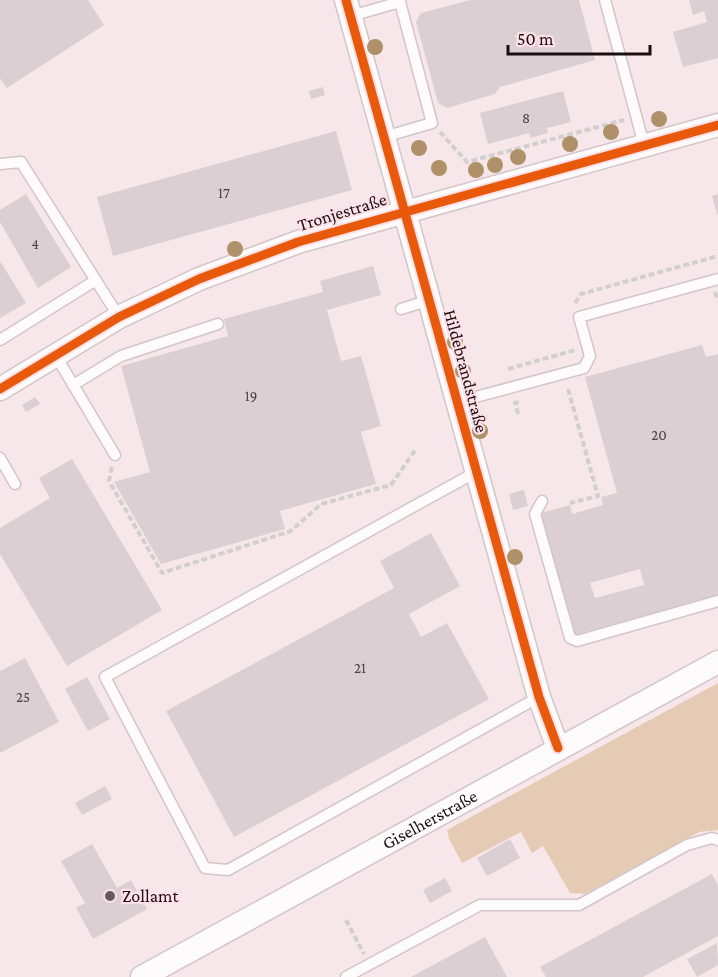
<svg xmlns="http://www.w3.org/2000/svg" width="718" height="977" viewBox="0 0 718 977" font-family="'Crimson Pro',serif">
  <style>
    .green { fill: #e5cbb4 }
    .building { fill: #dbcfd4; fill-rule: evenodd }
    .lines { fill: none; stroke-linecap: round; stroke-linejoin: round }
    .lane-casing { stroke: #d3c5c8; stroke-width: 13 }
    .street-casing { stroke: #d3c5c8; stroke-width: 25 }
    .path { stroke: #d3cfd0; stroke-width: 4; stroke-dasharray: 6 3; stroke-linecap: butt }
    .lane { stroke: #fefbfc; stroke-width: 10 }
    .street { stroke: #fefbfc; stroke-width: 22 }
    .cycleway-casing { stroke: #fde1e6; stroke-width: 13 }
    .cycleway { stroke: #e8590c; stroke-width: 9 }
    .tree { fill: #ae9169 }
    .poi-dot { fill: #675a5d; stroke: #fde1e6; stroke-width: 2 }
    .labels { text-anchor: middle; stroke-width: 4.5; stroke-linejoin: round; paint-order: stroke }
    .number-label { font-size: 15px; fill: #4c4044 }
    .street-label { font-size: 18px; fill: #1a0e11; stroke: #fde1e6 }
    .poi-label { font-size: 18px; fill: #1a0e11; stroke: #fde1e6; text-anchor: start }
  </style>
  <rect width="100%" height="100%" fill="#f7e7ea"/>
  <path class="green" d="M718,683V830L699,832L585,894L570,893L543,846L532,853L521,832L462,863L449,839L447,830Z"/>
  <g class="building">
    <path d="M0,0H88L104,25L7,88L0,78Z"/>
    <path d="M470,0H579L595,60L500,87L495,94L447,108L438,103L416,22L421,13Z"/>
    <path d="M689,0H718V58L683,67L673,32L707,22L704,11L693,15Z"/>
    <path d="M323,87L325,95L311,99L309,91Z"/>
    <path d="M563,91L571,122L547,128L548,133L531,138L529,133L488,144L480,113Z"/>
    <path d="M336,131L352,190L113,256L97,197Z"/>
    <path d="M26,194L71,267L38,288L0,222V210Z"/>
    <path d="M718,194V214H717L712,196Z"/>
    <path d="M0,261L26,303L0,318Z"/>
    <path d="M373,266L381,295L327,310L341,361L361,356L381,426L361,432L376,484L280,511L285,529L161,564L114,482L150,472L121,366L228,336L224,319L323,292L320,281Z"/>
    <path d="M702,345L706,357L718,354V595L574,635L541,513L570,505L572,514L603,505L601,497L617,493L585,377ZM640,569L644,585L595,598L590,583Z"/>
    <path d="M35,397L40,404L26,412L22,405Z"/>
    <path d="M72,459L162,610L67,666L0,554V528L50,498L39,478Z"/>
    <path d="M524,490L528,506L513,510L509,494Z"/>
    <path d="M431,533L460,586L409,614L421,637L447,623L489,699L234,837L166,711L394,588L380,561Z"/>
    <path d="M25,658L59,722L0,753V671Z"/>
    <path d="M87,677L110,719L88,731L65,689Z"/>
    <path d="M105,786L112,799L82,815L75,803Z"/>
    <path d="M510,839L520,858L487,876L477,858Z"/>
    <path d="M92,844L117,888L131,880L147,909L93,939L76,908L85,903L61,861Z"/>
    <path d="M712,874L718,885V936L643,977H546L540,967Z"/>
    <path d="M445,878L452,891L430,903L423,890Z"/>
    <path d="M485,937L507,977H411Z"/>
    <path d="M717,943L718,965L697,977L687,959Z"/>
  </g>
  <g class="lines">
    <g class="lane-casing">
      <g id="lane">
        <path d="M605,0L644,145"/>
        <path d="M351,16L400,2L432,123L384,137"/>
        <path d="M0,164L21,162L119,317"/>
        <path d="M401,309L430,300"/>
        <path d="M0,340L96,280"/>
        <path d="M56,356L115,455"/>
        <path d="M73,385L121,356L218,324"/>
        <path d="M457,402L584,368L590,356L579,317L718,279"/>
        <path d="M0,458L15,484"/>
        <path d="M476,472L105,677L205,868L228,870L539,697"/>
        <path d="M542,501L535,514L570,638L577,641L718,601"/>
        <path d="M346,977L480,905H579L687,845L712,838L718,840"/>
      </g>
    </g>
    <g class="street-casing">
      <g id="street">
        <path d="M346,0L539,697L558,748"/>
        <path d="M0,389L119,317L199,279L298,242L718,125"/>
        <path id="s1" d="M142,977L718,662"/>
      </g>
    </g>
    <g class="path">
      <path d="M440,132L467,162L624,120"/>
      <path d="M715,292L718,301"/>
      <path d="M575,303L581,294L718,256"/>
      <path d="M508,369L575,350"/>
      <path d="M568,389L598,496L570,503"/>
      <path d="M518,414L515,403L519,402"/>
      <path d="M112,467L109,481L162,573L291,531L321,504L391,485L416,449"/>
      <path d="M346,920L364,954"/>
    </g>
    <use href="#lane" class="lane"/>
    <use href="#street" class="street"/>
    <g class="cycleway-casing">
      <g id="cycleway">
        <path d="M346,0L539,697L558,748"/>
        <path d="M0,389L119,317L199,279L298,242L718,125"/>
      </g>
    </g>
    <use href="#cycleway" class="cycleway"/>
  </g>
  <g class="tree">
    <circle cx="375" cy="47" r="8"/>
    <circle cx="659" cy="119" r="8"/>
    <circle cx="611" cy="132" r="8"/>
    <circle cx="570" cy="144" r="8"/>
    <circle cx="419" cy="148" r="8"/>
    <circle cx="518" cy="157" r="8"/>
    <circle cx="495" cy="165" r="8"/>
    <circle cx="439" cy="168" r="8"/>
    <circle cx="476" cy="170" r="8"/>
    <circle cx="235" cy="249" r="8"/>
    <circle cx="455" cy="342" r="8"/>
    <circle cx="463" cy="371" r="8"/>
    <circle cx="480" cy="431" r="8"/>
    <circle cx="515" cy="557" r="8"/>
  </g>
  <circle class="poi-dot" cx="110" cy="896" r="6"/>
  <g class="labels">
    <g class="number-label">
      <text x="526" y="123">8</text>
      <text x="224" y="198">17</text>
      <text x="35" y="249">4</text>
      <text x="251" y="401">19</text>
      <text x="659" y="440">20</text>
      <text x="360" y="673">21</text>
      <text x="23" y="702">25</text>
    </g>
    <g class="street-label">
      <text transform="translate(342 212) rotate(-17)" y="6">Tronjestraße</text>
      <text transform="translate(466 371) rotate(75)" y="6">Hildebrandstraße</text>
      <text dy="6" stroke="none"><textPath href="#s1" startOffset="328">Giselherstraße</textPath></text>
    </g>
    <g class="poi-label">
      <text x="122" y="902">Zollamt</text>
    </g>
  </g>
  <path d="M508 45v9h142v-9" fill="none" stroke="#1a0e11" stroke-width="3"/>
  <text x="517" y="45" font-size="18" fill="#1a0e11" stroke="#fde1e6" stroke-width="4.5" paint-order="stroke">50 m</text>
</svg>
